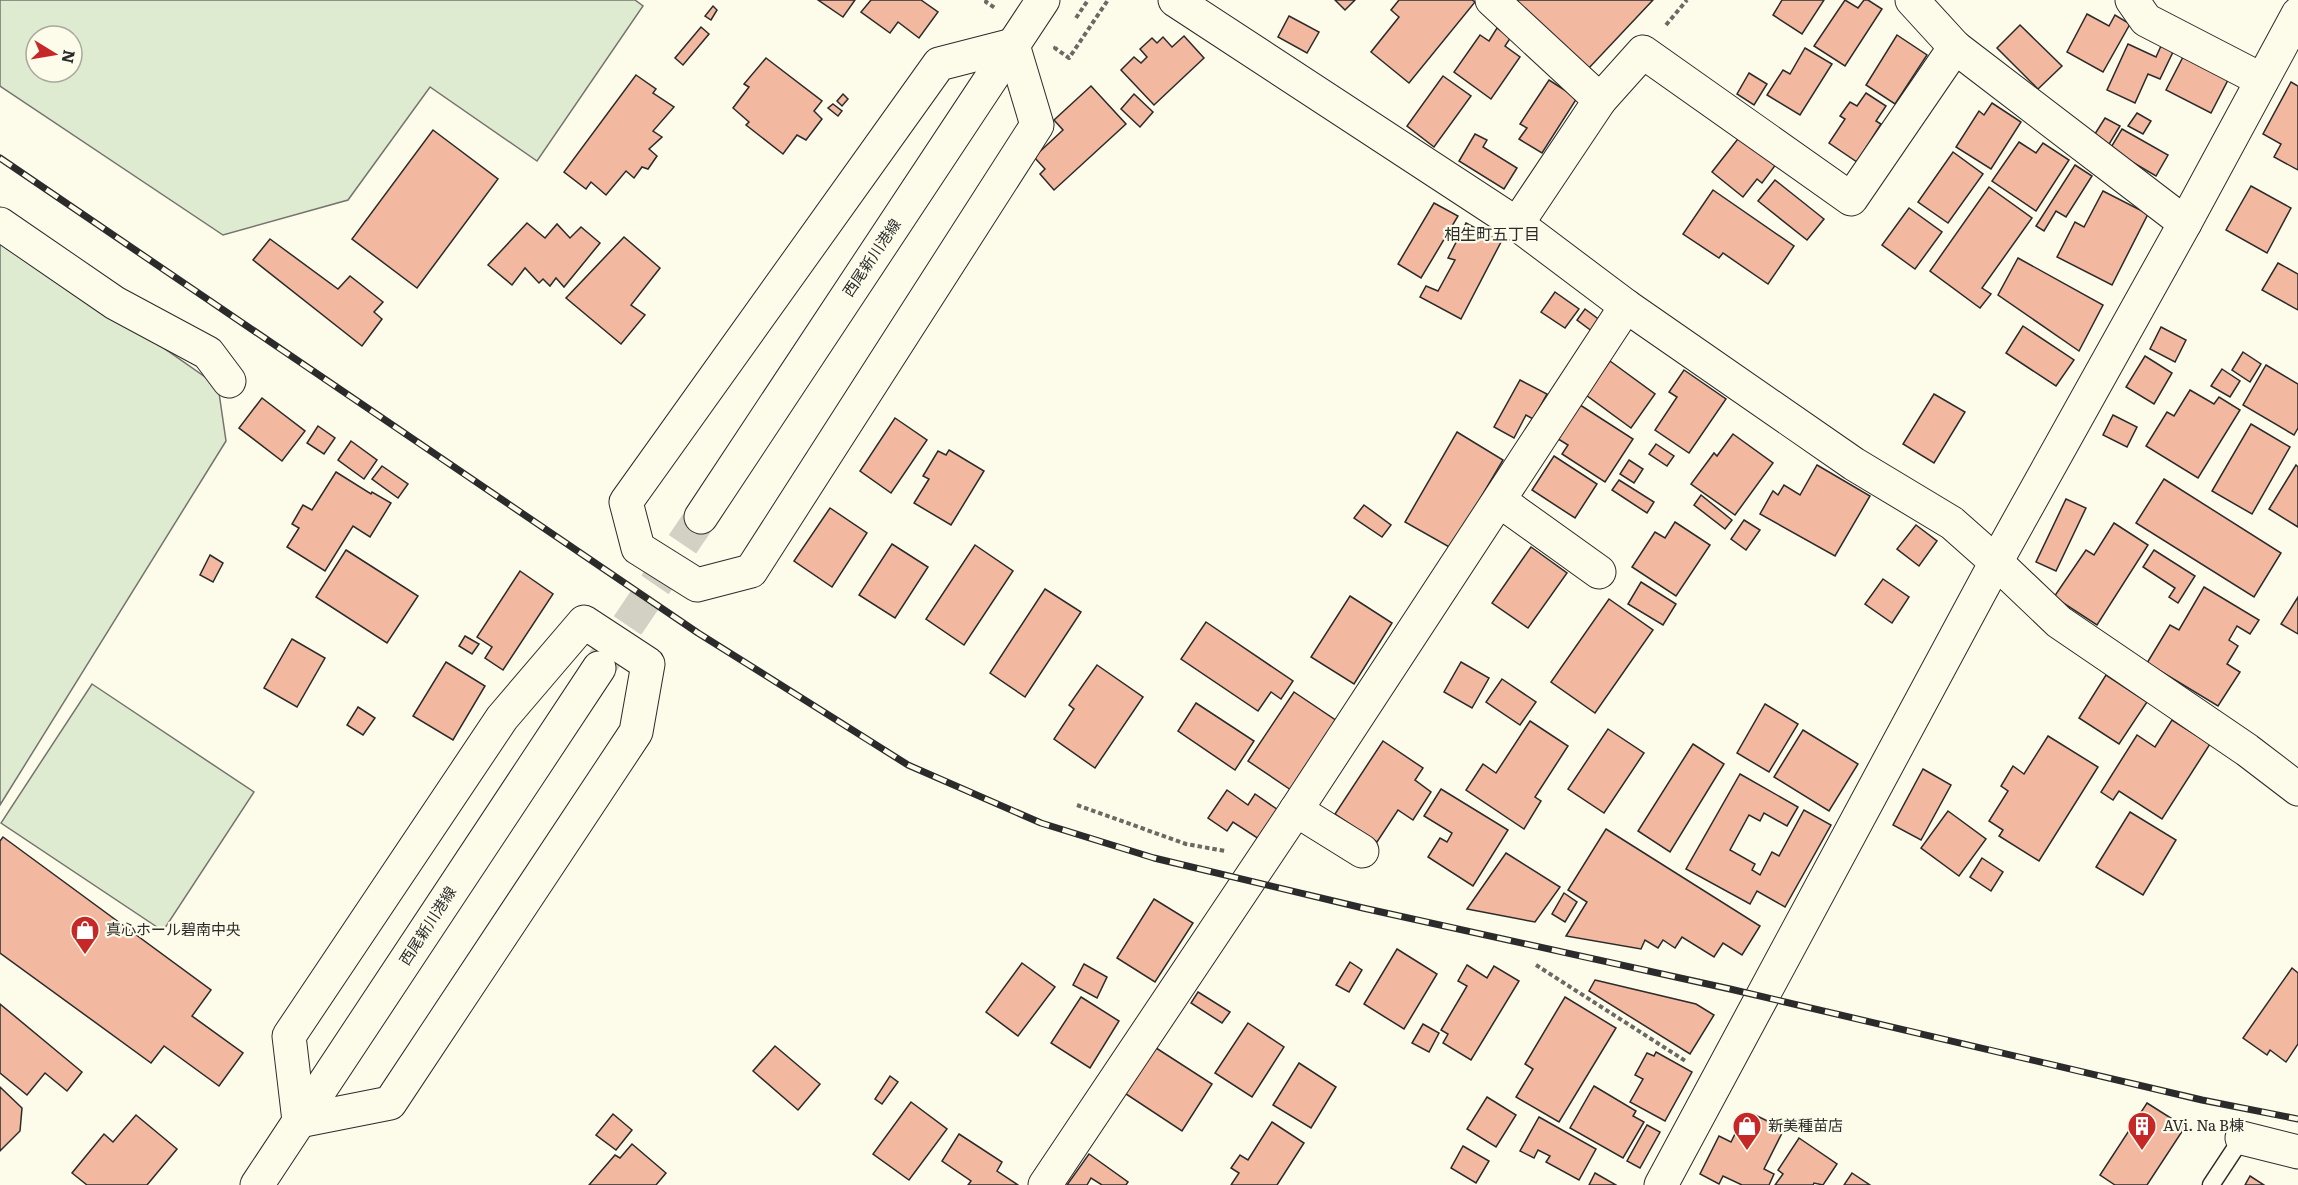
<svg xmlns="http://www.w3.org/2000/svg" width="2298" height="1185" viewBox="0 0 2298 1185" font-family="Literata,'Noto Sans JP',serif">
  <style>
    .green { fill: #deebd1; stroke: #74746e; stroke-width: 1.5; fill-rule: evenodd }
    .building { fill: #f2b8a0; stroke: #2b2b2b; stroke-width: 1.5 }
    .lines { fill: none; stroke-linecap: round; stroke-linejoin: round }
    .secondary-tunnel { stroke: #d3d1c4; stroke-width: 33; stroke-dasharray: 33 16; stroke-linecap: butt }
    .lane-casing { stroke: #2b2b2b; stroke-width: 19 }
    .street-casing { stroke: #2b2b2b; stroke-width: 35 }
    .secondary-casing { stroke: #2b2b2b; stroke-width: 35 }
    .path { stroke: #6a6964; stroke-width: 4; stroke-dasharray: 4.5 3; stroke-linecap: butt }
    .lane { stroke: #fdfbea; stroke-width: 16 }
    .street { stroke: #fdfbea; stroke-width: 33 }
    .secondary { stroke: #fdfbea; stroke-width: 33 }
    .rail-casing { stroke: #2b2b2b; stroke-width: 7 }
    .rail { stroke: #fdfbea; stroke-width: 4.5; stroke-dasharray: 14; stroke-linecap: butt }
    .labels { text-anchor: middle; stroke-width: 4.5; stroke-linejoin: round; paint-order: stroke }
    .street-label { font-size: 15px; fill: #2b2b2b; stroke: #fdfbea }
    .poi-label { font-size: 15px; fill: #2b2b2b; stroke: #fdfbea; text-anchor: start }
    .neighbourhood-label { font-size: 16px; fill: #2b2b2b; stroke: #fdfbea }
  </style>
  <rect width="100%" height="100%" fill="#fdfbea"/>
  <g class="green">
    <path d="M0,0H635L643,6L537,161L430,87L348,200L223,235L0,86ZM36,36H72V72H36Z"/>
    <path d="M0,234L218,386L226,441L0,805Z"/>
    <path d="M92,684L254,792L163,931L1,823Z"/>
  </g>
  <g class="building">
    <path d="M818,0H855L843,17Z"/>
    <path d="M871,0H921L938,12L919,38L898,22L890,33L861,12Z"/>
    <path d="M1335,0H1355L1345,10Z"/>
    <path d="M1399,0H1472L1475,2L1409,83L1371,52L1399,17L1391,10Z"/>
    <path d="M1515,0H1653L1588,69Z"/>
    <path d="M1782,0H1824L1802,34L1773,15Z"/>
    <path d="M1845,0L1858,8L1864,0H1868L1882,9L1845,66L1814,46Z"/>
    <path d="M713,6L717,10L711,20L705,16Z"/>
    <path d="M2087,14L2109,26L2115,15L2130,24L2103,72L2067,52Z"/>
    <path d="M1289,16L1319,32L1307,53L1278,37Z"/>
    <path d="M2020,25L2062,66L2038,89L1997,48Z"/>
    <path d="M701,27L709,34L683,65L675,58Z"/>
    <path d="M1497,28L1511,37L1505,46L1520,57L1491,99L1454,72L1480,35L1489,41Z"/>
    <path d="M1897,35L1927,55L1895,104L1866,85Z"/>
    <path d="M1184,36L1204,58L1154,105L1121,70L1134,57L1141,63L1147,57L1140,49L1152,38L1157,43L1163,37L1172,47Z"/>
    <path d="M2128,44L2156,57L2161,46L2173,52L2160,79L2148,74L2135,103L2107,90Z"/>
    <path d="M1805,48L1832,64L1800,115L1767,95L1783,70L1790,74Z"/>
    <path d="M2183,57L2228,80L2211,113L2166,90Z"/>
    <path d="M766,58L822,101L814,111L822,119L806,140L797,135L783,154L746,125L749,122L733,108L749,87L744,84Z"/>
    <path d="M1749,73L1767,84L1754,105L1737,94Z"/>
    <path d="M636,75L656,89L653,93L674,107L653,131L662,137L649,149L657,156L648,169L642,167L634,178L626,171L606,195L591,182L586,189L564,172Z"/>
    <path d="M1443,76L1471,96L1434,147L1407,126Z"/>
    <path d="M1549,80L1577,98L1542,153L1519,139L1527,128L1520,124Z"/>
    <path d="M2291,82L2298,86V170L2274,157L2281,144L2263,134Z"/>
    <path d="M1091,86L1126,124L1054,190L1040,174L1045,169L1034,157L1063,130L1054,120Z"/>
    <path d="M1866,93L1886,106L1876,121L1881,124L1857,162L1829,143L1845,119L1840,116L1850,102L1857,106Z"/>
    <path d="M843,94L848,99L842,106L837,101Z"/>
    <path d="M1134,94L1153,112L1140,127L1121,109Z"/>
    <path d="M1992,103L2021,122L1991,169L1956,147L1979,111L1984,115Z"/>
    <path d="M833,104L842,111L838,116L828,108Z"/>
    <path d="M2137,113L2151,121L2143,134L2128,126Z"/>
    <path d="M2105,118L2120,126L2108,146L2093,137Z"/>
    <path d="M2122,129L2168,155L2156,176L2110,149Z"/>
    <path d="M433,130L498,179L417,288L352,239Z"/>
    <path d="M1475,134L1487,140L1483,147L1517,168L1504,189L1459,161Z"/>
    <path d="M1741,135L1777,163L1762,183L1757,179L1743,197L1712,172Z"/>
    <path d="M2019,142L2036,153L2043,143L2069,160L2036,211L1992,181Z"/>
    <path d="M1953,152L1983,174L1948,223L1918,202Z"/>
    <path d="M2075,165L2092,176L2066,217L2056,211L2044,231L2036,226Z"/>
    <path d="M1775,180L1824,219L1807,240L1758,201Z"/>
    <path d="M2251,186L2291,208L2267,253L2226,230Z"/>
    <path d="M1989,187L2032,218L1982,288L1991,294L1980,308L1930,271Z"/>
    <path d="M1713,190L1794,246L1768,284L1723,253L1719,258L1683,234Z"/>
    <path d="M2103,191L2148,214L2112,285L2057,257L2075,222L2084,227Z"/>
    <path d="M1434,203L1458,216L1421,278L1398,264Z"/>
    <path d="M1909,208L1942,232L1915,269L1882,245Z"/>
    <path d="M527,223L545,238L557,224L570,238L581,227L600,243L564,287L556,278L550,286L543,279L539,283L525,268L512,285L488,265Z"/>
    <path d="M1466,223L1501,242L1461,319L1420,297L1426,286L1438,291L1455,260L1448,258Z"/>
    <path d="M624,237L660,268L631,305L645,315L621,344L566,298Z"/>
    <path d="M270,239L338,289L350,276L383,302L374,312L382,319L362,346L253,260Z"/>
    <path d="M2018,258L2103,305L2079,351L1998,295Z"/>
    <path d="M2278,263L2298,274V310L2262,290Z"/>
    <path d="M1555,292L1579,309L1565,328L1541,312Z"/>
    <path d="M1585,309L1601,321L1593,332L1577,320Z"/>
    <path d="M2023,326L2074,360L2056,386L2006,353Z"/>
    <path d="M2161,327L2186,340L2175,362L2150,349Z"/>
    <path d="M2243,352L2261,364L2250,382L2232,370Z"/>
    <path d="M2145,356L2172,373L2154,404L2126,387Z"/>
    <path d="M1610,361L1655,394L1631,428L1586,395Z"/>
    <path d="M2266,365L2298,384V428L2294,435L2243,405Z"/>
    <path d="M2222,369L2240,381L2230,397L2211,386Z"/>
    <path d="M1684,370L1726,399L1689,453L1655,430L1677,397L1669,392Z"/>
    <path d="M1520,380L1547,394L1533,419L1526,415L1514,438L1494,427Z"/>
    <path d="M2190,390L2214,404L2219,397L2240,410L2198,478L2146,446L2167,412L2174,416Z"/>
    <path d="M1934,394L1965,412L1934,463L1903,444Z"/>
    <path d="M262,398L305,431L282,461L239,428Z"/>
    <path d="M1577,403L1633,439L1605,482L1562,454L1568,445L1555,437Z"/>
    <path d="M2113,415L2137,427L2127,447L2103,435Z"/>
    <path d="M895,418L927,440L891,493L860,471Z"/>
    <path d="M2251,424L2290,447L2252,514L2212,491Z"/>
    <path d="M318,426L335,438L324,454L307,443Z"/>
    <path d="M1457,432L1503,460L1451,548L1405,522Z"/>
    <path d="M1733,434L1773,463L1735,515L1691,484L1714,453L1717,456Z"/>
    <path d="M351,441L377,460L364,479L338,460Z"/>
    <path d="M1656,444L1674,456L1667,466L1649,454Z"/>
    <path d="M949,450L984,471L951,525L914,503L929,479L923,476L938,451L946,455Z"/>
    <path d="M1554,456L1597,484L1575,518L1532,490Z"/>
    <path d="M1629,460L1643,469L1634,483L1620,474Z"/>
    <path d="M1817,465L1870,496L1835,556L1760,514L1773,491L1778,495L1784,485L1800,495Z"/>
    <path d="M2296,465L2298,467V527L2269,509Z"/>
    <path d="M382,466L408,484L398,498L372,479Z"/>
    <path d="M336,472L371,494L372,492L391,503L370,537L353,526L325,571L287,547L299,528L292,524L303,505L312,510Z"/>
    <path d="M2164,479L2281,553L2254,597L2136,523Z"/>
    <path d="M1619,480L1654,502L1647,513L1612,490Z"/>
    <path d="M1701,495L1732,520L1725,529L1694,505Z"/>
    <path d="M2066,499L2086,508L2056,571L2036,562Z"/>
    <path d="M1364,505L1391,525L1382,537L1354,518Z"/>
    <path d="M830,508L867,533L832,587L794,561Z"/>
    <path d="M1744,520L1760,530L1746,550L1731,539Z"/>
    <path d="M1675,522L1710,545L1676,596L1632,567L1655,532L1665,538Z"/>
    <path d="M2114,523L2148,545L2097,625L2054,597L2086,550L2094,555Z"/>
    <path d="M1916,525L1937,541L1919,566L1897,549Z"/>
    <path d="M892,544L928,567L895,618L859,595Z"/>
    <path d="M975,545L1013,571L964,645L926,619Z"/>
    <path d="M1531,547L1567,573L1528,628L1492,603Z"/>
    <path d="M346,550L418,596L387,643L316,597Z"/>
    <path d="M2154,550L2195,576L2178,603L2169,597L2175,588L2143,567Z"/>
    <path d="M210,555L223,563L213,582L200,575Z"/>
    <path d="M520,571L553,594L503,670L485,658L492,647L477,637Z"/>
    <path d="M1883,579L1909,597L1892,623L1865,604Z"/>
    <path d="M1641,582L1676,604L1663,625L1628,604Z"/>
    <path d="M2204,587L2259,620L2250,634L2237,626L2229,640L2238,646L2227,664L2240,672L2218,706L2147,663L2170,625L2179,630Z"/>
    <path d="M1045,589L1081,612L1025,697L990,673Z"/>
    <path d="M1350,596L1392,623L1354,684L1311,657Z"/>
    <path d="M2298,597V634L2281,624Z"/>
    <path d="M1609,599L1653,630L1595,713L1551,682Z"/>
    <path d="M1206,622L1293,681L1281,699L1271,692L1258,711L1181,659Z"/>
    <path d="M465,636L479,644L472,654L459,646Z"/>
    <path d="M292,639L325,658L297,707L264,688Z"/>
    <path d="M446,662L485,686L453,740L413,716Z"/>
    <path d="M1461,662L1489,678L1472,708L1444,692Z"/>
    <path d="M1097,665L1143,697L1095,768L1054,739L1074,709L1069,705Z"/>
    <path d="M2106,675L2147,702L2119,744L2079,718Z"/>
    <path d="M1502,679L1536,702L1520,725L1486,702Z"/>
    <path d="M1294,692L1337,721L1291,790L1248,761Z"/>
    <path d="M1196,703L1254,741L1235,770L1178,731Z"/>
    <path d="M1765,704L1798,724L1769,772L1737,753Z"/>
    <path d="M358,707L375,718L363,735L347,725Z"/>
    <path d="M2172,720L2210,744L2162,819L2119,791L2113,800L2101,792L2137,735L2155,747Z"/>
    <path d="M1530,721L1568,746L1535,797L1541,801L1524,829L1466,790L1483,764L1496,773Z"/>
    <path d="M1608,729L1644,753L1604,813L1568,789Z"/>
    <path d="M1803,730L1858,764L1829,811L1774,777Z"/>
    <path d="M2048,736L2098,767L2039,861L1999,836L2003,830L1989,821L2008,791L2001,786L2013,766L2024,774Z"/>
    <path d="M1383,741L1423,768L1415,780L1431,792L1413,820L1398,810L1377,842L1335,814Z"/>
    <path d="M1693,744L1724,764L1670,852L1638,831Z"/>
    <path d="M1923,769L1951,785L1921,840L1893,825Z"/>
    <path d="M1740,774L1798,807L1787,826L1764,813L1760,821L1749,815L1730,850L1755,864L1752,870L1760,875L1772,852L1779,856L1804,810L1831,825L1785,907L1757,891L1750,904L1686,869Z"/>
    <path d="M1441,789L1508,830L1473,886L1428,857L1440,838L1447,842L1452,833L1424,816Z"/>
    <path d="M1227,790L1248,805L1255,794L1281,812L1262,841L1233,822L1227,831L1208,818Z"/>
    <path d="M1948,811L1986,839L1959,876L1921,848Z"/>
    <path d="M2130,812L2176,840L2143,895L2096,867Z"/>
    <path d="M1606,829L1760,926L1742,955L1723,943L1714,957L1682,937L1675,948L1663,940L1658,948L1645,940L1641,949L1566,936L1587,902L1568,890Z"/>
    <path d="M3,837L211,990L192,1016L243,1053L219,1086L164,1046L151,1063L0,953V841Z"/>
    <path d="M1506,853L1560,887L1535,922L1467,909Z"/>
    <path d="M1982,858L2003,872L1991,891L1970,877Z"/>
    <path d="M1564,893L1577,902L1565,922L1552,914Z"/>
    <path d="M1154,899L1193,923L1155,982L1117,958Z"/>
    <path d="M1397,949L1437,974L1404,1029L1364,1004Z"/>
    <path d="M1350,962L1362,970L1349,992L1336,985Z"/>
    <path d="M1022,963L1055,987L1018,1036L986,1012Z"/>
    <path d="M1084,964L1107,977L1097,998L1073,985Z"/>
    <path d="M1467,965L1487,978L1494,966L1519,981L1471,1060L1443,1043L1448,1034L1441,1030L1467,986L1458,981Z"/>
    <path d="M2292,968L2298,973V1044L2286,1062L2270,1050L2267,1055L2243,1038Z"/>
    <path d="M1595,980L1696,1004L1714,1015L1690,1054L1589,991Z"/>
    <path d="M1198,992L1230,1012L1222,1023L1191,1003Z"/>
    <path d="M1081,997L1119,1021L1090,1068L1051,1043Z"/>
    <path d="M1565,997L1616,1028L1559,1122L1516,1097L1533,1069L1525,1064Z"/>
    <path d="M0,1004L82,1072L67,1091L45,1073L27,1095L0,1073Z"/>
    <path d="M1248,1023L1284,1047L1252,1097L1215,1073Z"/>
    <path d="M1423,1024L1439,1033L1429,1052L1412,1043Z"/>
    <path d="M775,1046L820,1084L798,1110L753,1071Z"/>
    <path d="M1153,1046L1212,1084L1182,1131L1123,1092Z"/>
    <path d="M1656,1052L1692,1072L1665,1121L1630,1102L1643,1079L1635,1075L1647,1053L1654,1056Z"/>
    <path d="M1299,1063L1336,1087L1311,1128L1273,1105Z"/>
    <path d="M890,1076L898,1082L882,1104L875,1099Z"/>
    <path d="M1594,1086L1636,1111L1633,1116L1644,1122L1623,1158L1570,1128Z"/>
    <path d="M0,1087L22,1108L20,1131L0,1151Z"/>
    <path d="M1487,1097L1516,1115L1496,1147L1467,1129Z"/>
    <path d="M911,1102L947,1129L909,1180L873,1154Z"/>
    <path d="M2147,1103L2185,1127L2147,1185H2115L2100,1175Z"/>
    <path d="M613,1114L632,1130L616,1150L596,1135Z"/>
    <path d="M1753,1114L1784,1129L1764,1169L1774,1174L1769,1185H1742L1723,1176L1719,1184L1700,1174L1719,1136L1731,1142L1738,1128L1744,1131Z"/>
    <path d="M136,1115L177,1149L147,1185H87L72,1173L104,1134L113,1142Z"/>
    <path d="M1539,1117L1596,1149L1579,1180L1546,1162L1550,1156L1538,1150L1534,1158L1520,1151Z"/>
    <path d="M1272,1122L1304,1143L1277,1185H1231L1239,1173L1231,1168L1240,1155L1248,1160Z"/>
    <path d="M1647,1125L1660,1132L1640,1168L1627,1161Z"/>
    <path d="M959,1134L1002,1162L997,1171L1018,1185H968L971,1181L942,1161Z"/>
    <path d="M1799,1138L1837,1164L1823,1185L1814,1183L1813,1185H1775L1783,1174L1778,1170Z"/>
    <path d="M632,1144L666,1173L656,1185H589L615,1155L620,1158Z"/>
    <path d="M1463,1146L1489,1161L1476,1183L1451,1168Z"/>
    <path d="M1089,1154L1128,1182L1126,1185H1102L1091,1178L1087,1185H1067Z"/>
    <path d="M1595,1173L1616,1185H1589Z"/>
    <path d="M1852,1173L1870,1185H1844Z"/>
    <path d="M2250,1176L2264,1185H2245Z"/>
  </g>
  <g class="lines">
    <path class="secondary-tunnel" d="M600,666L701,517"/>
    <g class="lane-casing">
      <path id="lane" d="M2211,1185L2242,1138"/>
    </g>
    <g class="street-casing">
      <g id="street">
        <path d="M1175,0L1517,224L1626,306L1854,464L1952,523L1996,562L2059,622L2247,750L2298,789"/>
        <path d="M1492,0L1600,100"/>
        <path d="M2132,0L2146,20L2262,80"/>
        <path d="M1013,45L1037,125L751,571L697,585L638,548L626,502L939,64Z"/>
        <path d="M1955,47L2185,223"/>
        <path d="M0,224L115,303L208,353L229,381"/>
        <path d="M1517,224L1600,100L1643,52L1851,199L1955,47L1912,0"/>
        <path d="M1500,501L1599,572"/>
        <path d="M584,622L648,664L636,732L390,1103L299,1121L289,1036L502,718Z"/>
        <path d="M1296,810L1362,851"/>
        <path d="M2242,1138L2298,1152"/>
        <path d="M1045,1185L1296,810L1626,306"/>
      </g>
    </g>
    <g class="secondary-casing">
      <g id="secondary">
        <path d="M701,517L1043,0"/>
        <path d="M257,1185L599,668"/>
        <path d="M1661,1185L1996,562L2185,223L2298,14"/>
      </g>
    </g>
    <g class="path">
      <path d="M987,0L986,2L995,8"/>
      <path d="M1076,18L1088,0"/>
      <path d="M1666,25L1687,0"/>
      <path d="M1056,47L1055,48L1069,58L1108,0"/>
      <path d="M1077,805L1186,844L1225,851"/>
      <path d="M1536,965L1687,1062"/>
    </g>
    <use href="#lane" class="lane"/>
    <use href="#street" class="street"/>
    <use href="#secondary" class="secondary"/>
    <g class="rail-casing">
      <path id="rail" d="M0,158L698,633L908,765L1041,823L1154,858L1363,908L1730,989L2202,1100L2298,1119"/>
    </g>
    <use href="#rail" class="rail"/>
  </g>
  <defs>
    <g id="shop-pin" transform="scale(1.5)"><path d="M0 17L-7.5 6A9.5 9.5 0 1 1 7.5 6Z" fill="#c62828" stroke="#fdfbea"/><path d="M-5-2.5h2.3a2.7 3.5 0 0 1 5.4 0H5L5.5 6h-11ZM-1.5-2.5h3a1.5 2.3 0 0 0-3 0Z" fill="#fff"/></g>
    <g id="building-pin" transform="scale(1.5)"><path d="M0 17L-7.5 6A9.5 9.5 0 1 1 7.5 6Z" fill="#c62828" stroke="#fdfbea"/><path d="M-4-6H4V6H1V3H-1V6H-4ZM-2.5-4.3h1.7v1.8h-1.7ZM.8-4.3h1.7v1.8H.8ZM-2.5-1h1.7V.8h-1.7ZM.8-1h1.7V.8H.8Z" fill="#fff"/></g>
  </defs>
  <g fill-rule="evenodd">
    <use href="#shop-pin" x="85" y="930"/>
    <use href="#shop-pin" x="1747" y="1126"/>
    <use href="#building-pin" x="2142" y="1126"/>
  </g>
  <g class="labels">
    <g class="street-label">
      <text transform="translate(872 258) rotate(-56)" y="5">西尾新川港線</text>
      <text transform="translate(428 926) rotate(-57)" y="5">西尾新川港線</text>
    </g>
    <g class="poi-label">
      <text x="106" y="935">真心ホール碧南中央</text>
      <text x="1768" y="1131">新美種苗店</text>
      <text x="2163" y="1131">AVi. Na B棟</text>
    </g>
    <g class="neighbourhood-label">
      <text x="1492" y="240">相生町五丁目</text>
    </g>
  </g>
  <g transform="translate(54 54) rotate(101)"><circle r="28" fill="#fdfbea" stroke="#a9a89e" stroke-width="1.5"/>
  <path d="M0-4.5L10 22L0 15L-10 22Z" fill="#c62828"/>
  <text y="-9" font-size="16" font-weight="bold" text-anchor="middle" fill="#2b2b2b">N</text>
  </g>
</svg>
